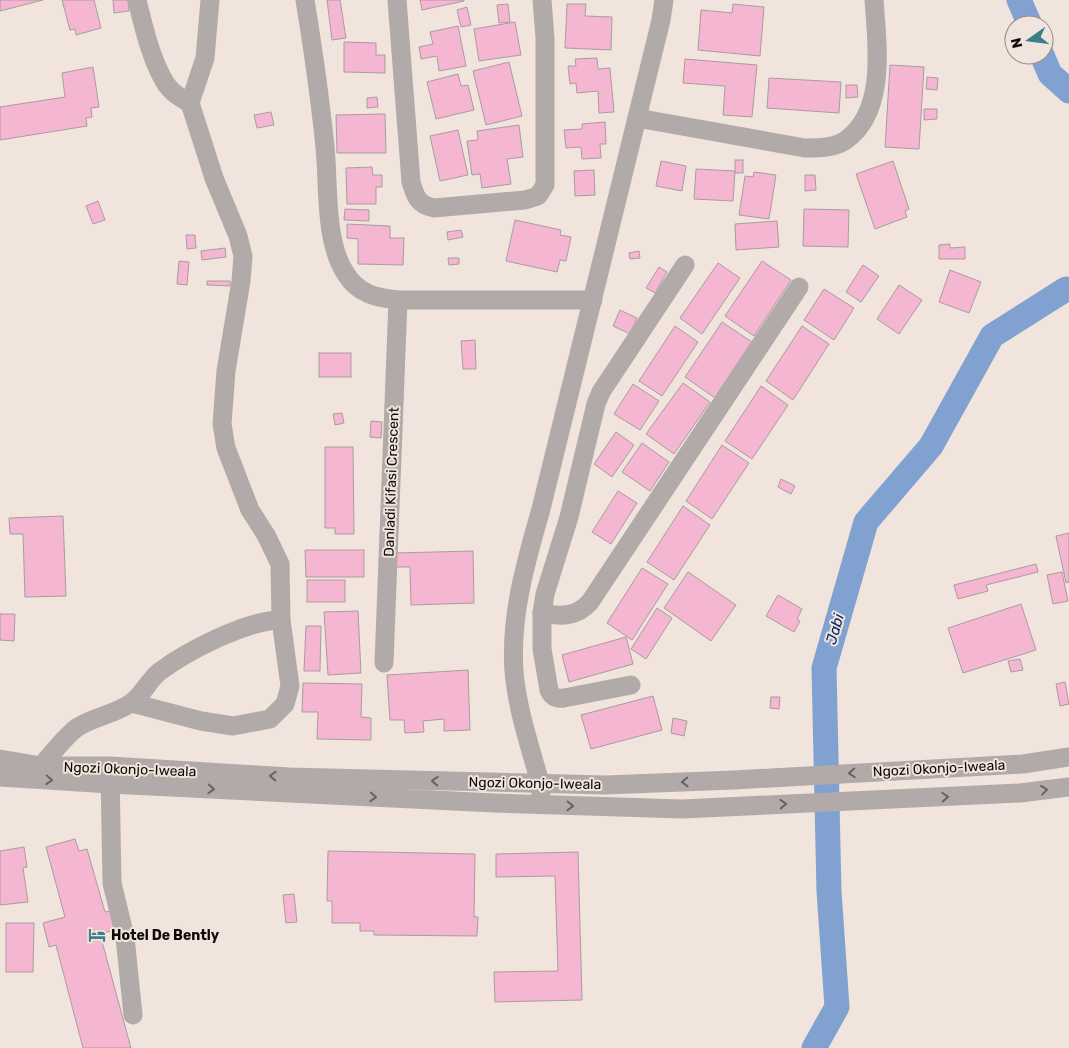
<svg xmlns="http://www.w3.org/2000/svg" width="1069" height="1048" viewBox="0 0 1069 1048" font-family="Rubik,sans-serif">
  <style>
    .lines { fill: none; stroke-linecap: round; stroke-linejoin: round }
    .river { stroke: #81a2d1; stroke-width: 25 }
    .building { fill: #f4b6d0; stroke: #a99ca1 }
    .minor { stroke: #b1aaa9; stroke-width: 19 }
    .oneway { stroke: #686261 }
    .labels { text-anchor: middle; stroke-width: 4; stroke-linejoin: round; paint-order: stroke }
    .street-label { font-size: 14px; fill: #0e0a08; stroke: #f1e4dc }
    .poi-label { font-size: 14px; font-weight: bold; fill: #0e0a08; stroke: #f1e4dc; text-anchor: start }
    .water-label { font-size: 15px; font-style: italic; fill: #002961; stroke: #f1e4dc }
  </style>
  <rect width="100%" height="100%" fill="#f1e4dc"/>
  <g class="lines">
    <g class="river">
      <path d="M1019,0L1030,25"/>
      <path d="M1042,55L1050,74L1069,91"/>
      <path d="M814,1048L837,1007L829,891L824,668L866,522L931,446L992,336L1066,289L1069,290"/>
    </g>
  </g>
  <g class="building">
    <path d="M0,0H43L0,11Z"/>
    <path d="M62,0H94L101,28L76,35L75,29L70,30Z"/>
    <path d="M113,0H128L129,11L114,13Z"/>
    <path d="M327,0H340L346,38L332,40Z"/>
    <path d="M420,0H464V1L422,10Z"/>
    <path d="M508,4L510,22L499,23L497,5Z"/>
    <path d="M567,4H586L585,16L612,17L611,50L565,48Z"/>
    <path d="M733,4L764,7L760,56L698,50L701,10L732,13Z"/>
    <path d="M467,7L471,25L461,27L457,10Z"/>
    <path d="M515,22L521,55L479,61L474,29Z"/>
    <path d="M458,26L466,66L439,71L437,56L421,59L419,47L433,44L430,32Z"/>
    <path d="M344,42L376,43V55H385V73L344,72Z"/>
    <path d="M597,58L598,69L610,68L614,112L599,113L598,91L577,93L576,83L570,84L568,66H576L575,59Z"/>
    <path d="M685,59L757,65L752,117L723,115L725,86L683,83Z"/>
    <path d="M509,62L522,116L486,125L473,71Z"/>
    <path d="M890,65L924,67L919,149L885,147Z"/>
    <path d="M93,67L99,107L91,108L92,117L86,118L87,126L0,140V107L65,97L62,73Z"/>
    <path d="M458,74L461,86L468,85L474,110L436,119L427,82Z"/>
    <path d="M927,77L938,78L937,90L926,89Z"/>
    <path d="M769,78L841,82L839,113L767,108Z"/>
    <path d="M846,85H857L858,97L846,98Z"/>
    <path d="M377,97L378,107L367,108V98Z"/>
    <path d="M924,109H937V119L924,120Z"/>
    <path d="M271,112L274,125L257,128L254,115Z"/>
    <path d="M385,114L386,153H337L336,115Z"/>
    <path d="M605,122L606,144H600L601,158L582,159L581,147L566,148L564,130L582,129V124Z"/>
    <path d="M519,125L523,157L507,159L511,184L482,188L480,174L472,175L467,141L478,140L477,131Z"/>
    <path d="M458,130L468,175L440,181L430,136Z"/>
    <rect x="735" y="160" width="8" height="13"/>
    <path d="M661,161L686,166L682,191L656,186Z"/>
    <path d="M893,161L909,209L905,211L907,217L875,229L856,174Z"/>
    <path d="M372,167L373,175H382V187H376V204H347L346,168Z"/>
    <path d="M696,169L735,171L733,201L694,199Z"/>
    <path d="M594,170L595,195L575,196L574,171Z"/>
    <path d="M754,172L776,175L769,219L739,215L745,176L753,177Z"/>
    <path d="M805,175H815L816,190L805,191Z"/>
    <path d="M98,201L105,220L93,224L86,206Z"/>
    <path d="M345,209L369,210V221L344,220Z"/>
    <path d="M804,209L849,210L848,247L803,246Z"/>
    <path d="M515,220L561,230L560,235L571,237L566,261L560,260L557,272L506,261Z"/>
    <path d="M777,221L779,247L736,250L735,224Z"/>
    <path d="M347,224L390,226V238H404L403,265L358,264V239L347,238Z"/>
    <path d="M461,230L463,237L448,240L447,232Z"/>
    <path d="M186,235H195L196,248L187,249Z"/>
    <path d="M950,244V248L965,247V259H939V245Z"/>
    <path d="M225,248L226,257L202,260L201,251Z"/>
    <path d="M639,251L640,258L630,259L629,253Z"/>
    <path d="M448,258H459V264L449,265Z"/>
    <path d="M179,261L189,262L187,285L177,284Z"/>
    <path d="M762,261L791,280L754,336L725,316Z"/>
    <path d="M718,263L740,278L702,334L680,318Z"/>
    <path d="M863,265L879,276L861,302L846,292Z"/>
    <path d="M659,267L667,272L655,293L646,288Z"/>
    <path d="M950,270L981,282L969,313L939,302Z"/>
    <path d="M207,281H230V286L207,285Z"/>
    <path d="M899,285L922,300L899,334L877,319Z"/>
    <path d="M824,289L854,308L834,340L804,320Z"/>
    <path d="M620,310L637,318L630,334L613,326Z"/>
    <path d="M722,322L752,342L715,398L685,377Z"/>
    <path d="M675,326L698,342L662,396L639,381Z"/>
    <path d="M802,326L829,344L793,400L766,381Z"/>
    <path d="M475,340L476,369H463L461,341Z"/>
    <rect x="319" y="353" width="32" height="24"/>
    <path d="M683,383L710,402L674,454L646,434Z"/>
    <path d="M633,384L659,401L640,430L614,414Z"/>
    <path d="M761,386L788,405L752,459L725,441Z"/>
    <path d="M342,413L344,423L335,425L333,414Z"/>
    <path d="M371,421L382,422L381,438L370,437Z"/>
    <path d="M616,432L634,445L612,477L594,464Z"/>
    <path d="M642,443L669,462L650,491L622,472Z"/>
    <path d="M722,445L749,463L712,519L686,501Z"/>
    <path d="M325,447H353L354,534H335V528H325Z"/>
    <path d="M781,479L795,486L791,494L778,487Z"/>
    <path d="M618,491L637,503L611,544L592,532Z"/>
    <path d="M683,506L710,525L674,580L647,562Z"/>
    <path d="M63,516L66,596L25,597L23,534H10L9,518Z"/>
    <path d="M1069,533V582L1066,583L1056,536Z"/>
    <path d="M305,550H364V577H306Z"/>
    <path d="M473,551L474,603L411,605L410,567H395V553Z"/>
    <path d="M1036,564L1038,572L986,585L988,591L958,599L954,585Z"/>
    <path d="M642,568L668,584L632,640L607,623Z"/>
    <path d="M688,572L736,605L711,641L664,608Z"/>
    <path d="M1062,572L1068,601L1053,604L1047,575Z"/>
    <rect x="307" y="580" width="38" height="22"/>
    <path d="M778,595L802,609L797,619L800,621L794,632L766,616Z"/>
    <path d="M1021,604L1036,650L963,673L948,628Z"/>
    <path d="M657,608L672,618L646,659L631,649Z"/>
    <path d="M358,611L361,673L328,675L324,612Z"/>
    <path d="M0,614H15L14,641L0,640Z"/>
    <path d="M306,626H321L320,671H304Z"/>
    <path d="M626,637L633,664L569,682L562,655Z"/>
    <path d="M1020,659L1023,670L1011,672L1008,661Z"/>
    <path d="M468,670L470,730L444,731V719L423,721L424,732L405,733L404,720H390L387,675Z"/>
    <path d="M1065,682L1069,704L1060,706L1056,684Z"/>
    <path d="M303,683L362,684L361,717L371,718V740L317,739L318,712H302Z"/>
    <path d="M653,696L662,730L591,749L581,715Z"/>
    <path d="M771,697H780L779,709L770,708Z"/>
    <path d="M673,718L687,721L684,736L671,733Z"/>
    <path d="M75,839L79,851L87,849L105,912L110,911L115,930L100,934L131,1048H83L56,945L49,947L43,923L65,917L46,847Z"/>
    <path d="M24,847L27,867L23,868L28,902L0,905V851Z"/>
    <path d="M328,851L475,854L474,917H478L477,936L374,935V931H360V923H332V901H327Z"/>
    <path d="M578,852L582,1000L495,1002L494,972L558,971L555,876L496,877V854Z"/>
    <path d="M294,894L297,922L286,923L283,895Z"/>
    <path d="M6,923H34L33,972H6Z"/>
  </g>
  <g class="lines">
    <g class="minor">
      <path d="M305,0C313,49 320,98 325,147C329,185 324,242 346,274C358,294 377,298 398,300H593"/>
      <path d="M397,0L411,182C415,196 418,205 434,208L525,200L538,196L545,185V38L542,0"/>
      <path d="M190,103L205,58L210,0"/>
      <path d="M637,118L805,148C818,148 835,148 846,140C887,111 877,43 874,0"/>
      <path d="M542,613C560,617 577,617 590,602L799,287"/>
      <path d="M384,663L398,300"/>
      <path d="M631,685L564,698C556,699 552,697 549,690L542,649V613L545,594L569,517L596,404L601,392L685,265"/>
      <path d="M132,703L201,721L233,726L270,719L285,704L290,686L281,620"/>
      <path d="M0,759L41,766H110L289,777L605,785L734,780L1023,764L1069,757"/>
      <path d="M41,766C51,755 67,734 78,727C94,717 115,714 131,703C142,696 148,681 159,672C187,651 247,620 281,620L280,564L266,535L250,510L226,448L222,424L226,371L241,281L243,256L238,236L214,178L190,103C181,98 172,93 166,84C151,60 144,28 137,0"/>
      <path d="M110,773L112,883L125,937L133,1015"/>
      <path d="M0,777L110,784L494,803L682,809L1020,793L1069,787"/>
      <path d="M541,794L540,783C530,746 517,709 514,671C510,616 526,561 541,509L661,20L664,0"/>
    </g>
  </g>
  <defs><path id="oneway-chevron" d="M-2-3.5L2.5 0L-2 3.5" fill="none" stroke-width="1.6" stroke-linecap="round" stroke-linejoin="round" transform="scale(1.25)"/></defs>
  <g class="oneway">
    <use href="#oneway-chevron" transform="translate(852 773) rotate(177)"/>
    <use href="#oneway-chevron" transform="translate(273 776) rotate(-177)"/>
    <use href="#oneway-chevron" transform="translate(49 780) rotate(4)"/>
    <use href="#oneway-chevron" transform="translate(435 781) rotate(-178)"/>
    <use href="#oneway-chevron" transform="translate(685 782) rotate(178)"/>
    <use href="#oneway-chevron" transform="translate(211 789) rotate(3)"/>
    <use href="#oneway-chevron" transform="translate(1044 790) rotate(-7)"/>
    <use href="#oneway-chevron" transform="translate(373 797) rotate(3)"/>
    <use href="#oneway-chevron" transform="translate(945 797) rotate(-3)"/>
    <use href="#oneway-chevron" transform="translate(783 804) rotate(-3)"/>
    <use href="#oneway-chevron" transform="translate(570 806) rotate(2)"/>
  </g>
  <defs>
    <g id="hotel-bare" transform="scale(1.35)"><path d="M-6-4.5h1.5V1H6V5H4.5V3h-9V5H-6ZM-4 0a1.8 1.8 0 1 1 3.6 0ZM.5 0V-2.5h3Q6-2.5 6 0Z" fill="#387f89" stroke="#f1e4dc" stroke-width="2.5" paint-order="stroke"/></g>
  </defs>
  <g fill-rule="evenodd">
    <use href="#hotel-bare" x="97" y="935"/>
  </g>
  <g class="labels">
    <g class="street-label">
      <text transform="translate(391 482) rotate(-88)" y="5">Danladi Kifasi Crescent</text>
      <text transform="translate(939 768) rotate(-3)" y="5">Ngozi Okonjo-Iweala</text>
      <text transform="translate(130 769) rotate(2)" y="5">Ngozi Okonjo-Iweala</text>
      <text transform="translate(535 783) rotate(1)" y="5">Ngozi Okonjo-Iweala</text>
    </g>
    <g class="poi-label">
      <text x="111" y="940">Hotel De Bently</text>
    </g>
    <g class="water-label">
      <text transform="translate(835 629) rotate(-74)" y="5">Jabi</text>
    </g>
  </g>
  <g transform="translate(1029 40) rotate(256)"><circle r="24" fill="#f1e4dc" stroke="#968d87"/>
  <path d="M0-4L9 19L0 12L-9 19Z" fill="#387f89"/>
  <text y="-8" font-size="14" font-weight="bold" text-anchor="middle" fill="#0e0a08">N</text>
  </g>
</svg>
